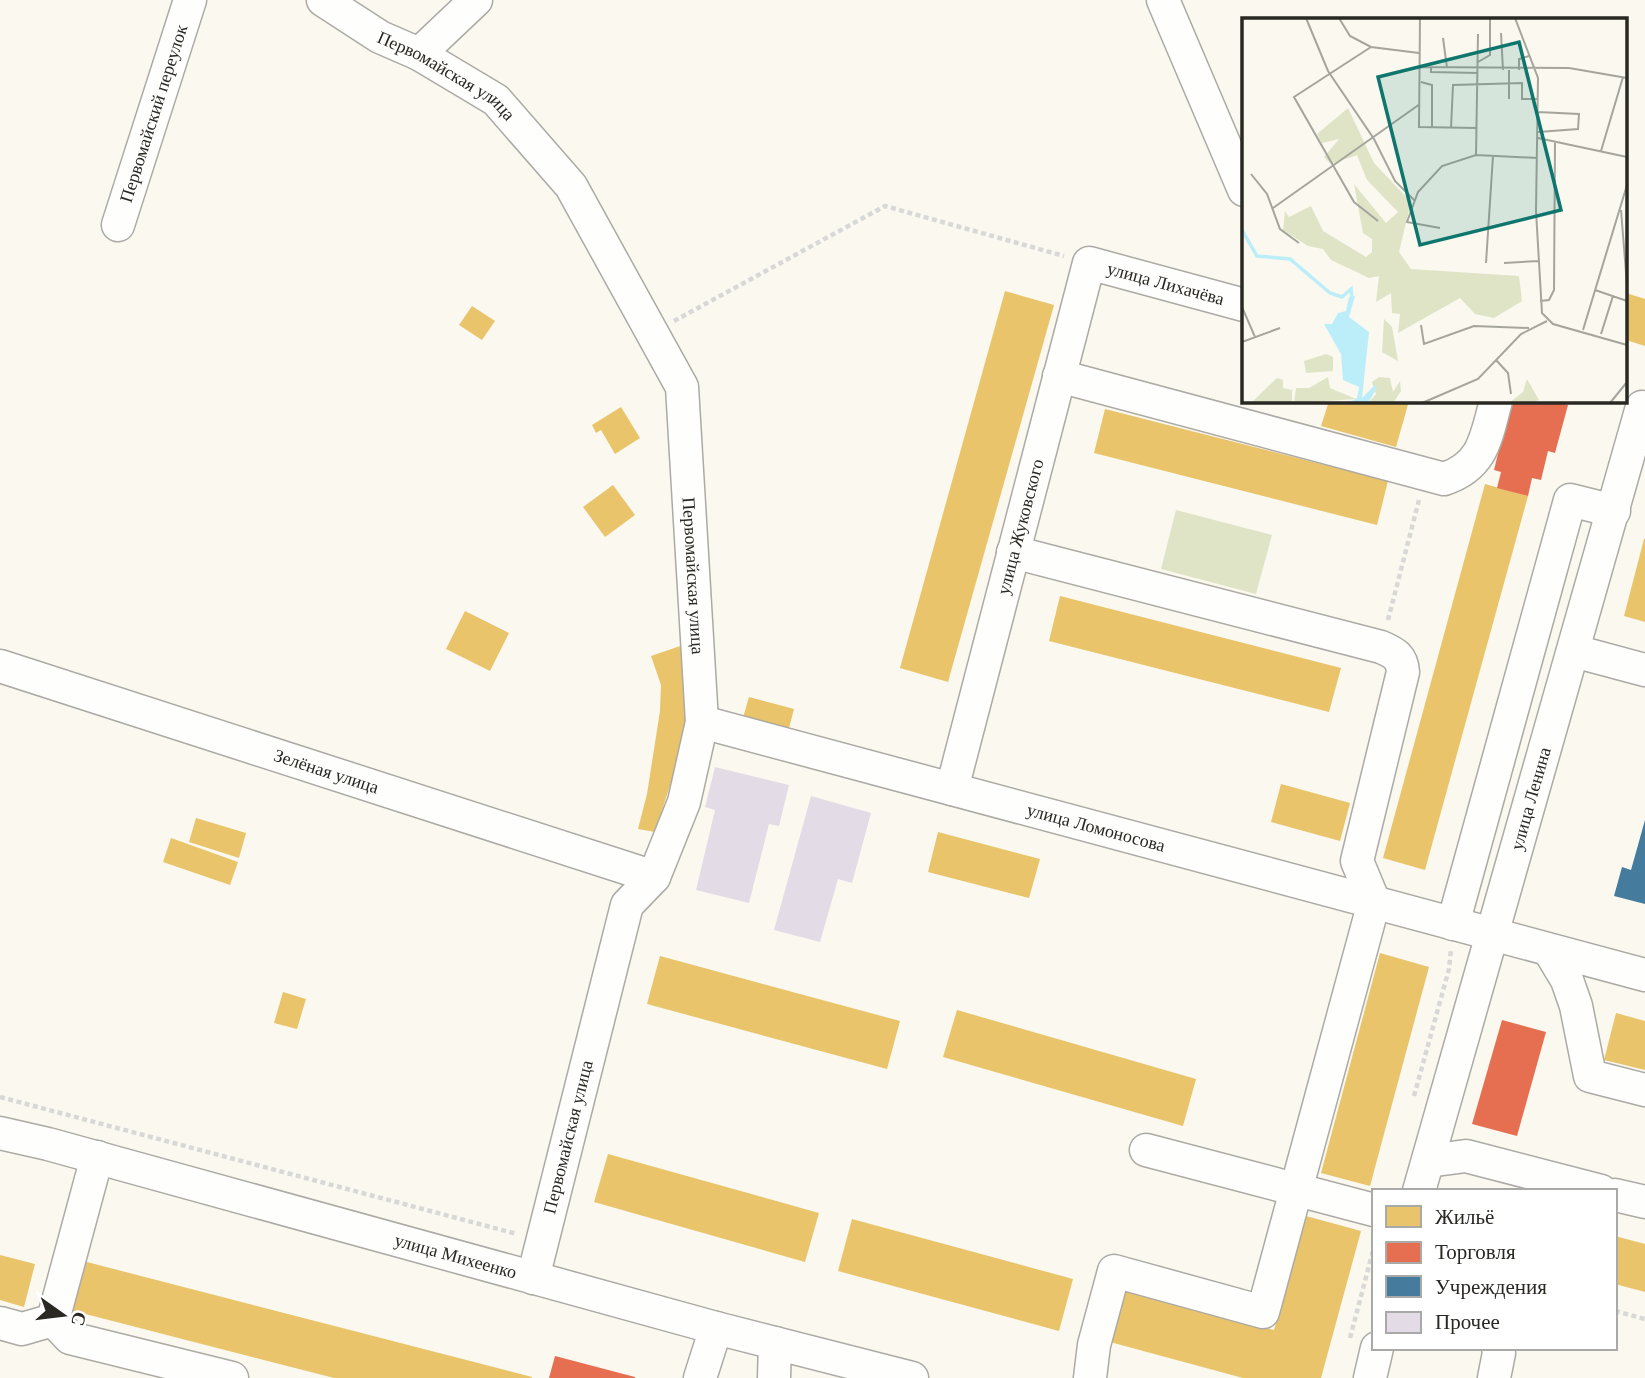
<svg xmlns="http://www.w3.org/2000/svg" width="1645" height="1378" viewBox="0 0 1645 1378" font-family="'Times New Roman',serif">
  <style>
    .green { fill: #e0e4c6 }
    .homes { fill: #e9c46a }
    .shops { fill: #e76f51 }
    .public { fill: #457b9d }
    .building { fill: #e3dce6 }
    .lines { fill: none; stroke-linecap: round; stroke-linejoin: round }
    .minor-casing { stroke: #acaaa4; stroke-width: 35 }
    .path { stroke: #d8d8d6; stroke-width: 4.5; stroke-dasharray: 5 3.5; stroke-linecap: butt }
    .minor { stroke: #fefefd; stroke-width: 32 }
    .labels { text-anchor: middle; stroke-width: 7; stroke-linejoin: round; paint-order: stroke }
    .street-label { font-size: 18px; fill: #292822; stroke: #fff }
    .inset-river { fill: none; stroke: #bceefa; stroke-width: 3.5 }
    .inset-road { fill: none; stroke: #a6a59d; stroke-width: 2 }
    .view { fill: #0f766e; fill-opacity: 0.15; stroke: #0f766e; stroke-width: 3.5 }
    .inset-edge { fill: none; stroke: #292822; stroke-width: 3.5 }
  </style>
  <rect width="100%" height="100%" fill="#faf8ef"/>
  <path class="green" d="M1176,510L1272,535L1256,594L1161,569Z"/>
  <g class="homes">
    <path d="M1005,291L1054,305L948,682L900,668Z"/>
    <path d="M1626,293L1645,299V346L1626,340Z"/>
    <path d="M472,306L495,321L482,340L459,325Z"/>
    <path d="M1329,401H1409L1396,447L1321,426Z"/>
    <path d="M621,407L640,438L615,454L601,430L596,433L592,425Z"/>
    <path d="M1105,409L1388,481L1377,525L1094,453Z"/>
    <path d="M1485,484L1528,496L1425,870L1383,858Z"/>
    <path d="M613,485L635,515L605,537L583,507Z"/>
    <path d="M1644,539H1645V622L1624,616Z"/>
    <path d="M1060,596L1341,668L1329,712L1049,641Z"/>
    <path d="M465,611L509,633L490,671L446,649Z"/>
    <path d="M686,644L687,710L677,764L655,832L638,829L647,794L660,711L661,685L651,656Z"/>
    <path d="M749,697L794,709L788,732L742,721Z"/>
    <path d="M1281,784L1350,803L1340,841L1271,822Z"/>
    <path d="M196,818L246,833L239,858L189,842Z"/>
    <path d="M938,832L1040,859L1029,898L928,872Z"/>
    <path d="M171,838L238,862L230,885L163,862Z"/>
    <path d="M1380,953L1429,967L1370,1186L1321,1173Z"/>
    <path d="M660,956L900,1021L887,1069L647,1004Z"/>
    <path d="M283,992L306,999L297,1029L274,1023Z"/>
    <path d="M957,1010L1196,1079L1183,1126L943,1057Z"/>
    <path d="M1616,1013L1645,1021V1070L1604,1060Z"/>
    <path d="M608,1154L819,1213L805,1262L594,1202Z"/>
    <path d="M1306,1216L1361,1231L1321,1378H1243L1110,1342L1124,1288L1274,1330Z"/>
    <path d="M852,1219L1073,1279L1059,1331L838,1271Z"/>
    <path d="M1615,1236L1645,1244V1292L1615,1284Z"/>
    <path d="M0,1255L35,1264L24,1307L0,1300Z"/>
    <path d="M83,1261L532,1377V1378H334L70,1310Z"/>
  </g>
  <g class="shops">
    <path d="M1511,401H1552L1568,405L1555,453L1548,451L1541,480L1532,478L1528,496L1497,488L1501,472L1494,470Z"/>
    <path d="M1502,1020L1546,1032L1517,1136L1472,1124Z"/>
    <path d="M555,1356L635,1377V1378H549Z"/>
  </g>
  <path class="public" d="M1645,820V904L1614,896L1622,867L1631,870Z"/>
  <g class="building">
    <path d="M715,767L789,785L779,826L769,824L749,903L696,890L715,810L705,807Z"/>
    <path d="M811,796L871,813L852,883L838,879L820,942L774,930Z"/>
  </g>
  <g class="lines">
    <g class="minor-casing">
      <g id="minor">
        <path id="s1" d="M323,0L380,37L419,54L496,100L571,186L682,387L702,722L684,802L654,877L627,905L533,1278"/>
        <path d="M1163,0L1244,190"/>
        <path d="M419,54L476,0"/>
        <path id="s2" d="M118,225L190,0"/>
        <path d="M1059,376L1444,479C1484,466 1486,437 1496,401"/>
        <path d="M1013,552L1381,647C1395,653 1402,657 1403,672L1357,861L1374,902L1263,1312L1114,1271L1094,1345L1090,1378"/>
        <path d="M1574,651L1645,670"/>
        <path id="s3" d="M0,666L654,877"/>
        <path id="s4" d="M702,722L1645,975"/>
        <path id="s5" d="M952,789L1089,263L1244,305"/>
        <path d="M1453,924L1570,500L1614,511"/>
        <path d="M1549,950L1567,980L1576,1006L1590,1076L1645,1090"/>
        <path id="s6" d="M0,1133L48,1144L716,1328L912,1378"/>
        <path d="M1146,1150L1374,1210"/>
        <path d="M1428,1161L1466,1156L1601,1191"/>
        <path id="s7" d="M1419,1191L1642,407"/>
        <path d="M1615,1195L1645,1202"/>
        <path d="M53,1320L97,1157"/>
        <path d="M0,1323L22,1329L53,1320L70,1338L232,1378"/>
        <path d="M700,1378L716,1328"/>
        <path d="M774,1378L775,1343"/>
        <path d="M1370,1378L1377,1348"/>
        <path d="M1494,1378L1499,1353L1498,1348"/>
      </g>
    </g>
    <g class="path">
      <path d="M674,321L885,206L1064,256"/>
      <path d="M1388,620L1419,500"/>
      <path d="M1414,1096L1449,969L1451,949"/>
      <path d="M0,1097L517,1234"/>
      <path d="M1615,1311L1645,1319"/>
      <path d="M1350,1338L1374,1247"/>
    </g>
    <use href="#minor" class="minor"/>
  </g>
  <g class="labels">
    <g class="street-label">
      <text dy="6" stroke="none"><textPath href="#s1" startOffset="145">Первомайская улица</textPath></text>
      <text dy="6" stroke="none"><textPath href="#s2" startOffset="117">Первомайский переулок</textPath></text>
      <text dy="6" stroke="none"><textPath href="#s5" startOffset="623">улица Лихачёва</textPath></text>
      <text dy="6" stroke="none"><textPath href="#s5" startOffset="271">улица Жуковского</textPath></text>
      <text dy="6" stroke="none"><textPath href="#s1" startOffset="733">Первомайская улица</textPath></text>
      <text dy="6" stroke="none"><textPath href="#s3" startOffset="343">Зелёная улица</textPath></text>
      <text dy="6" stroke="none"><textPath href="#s7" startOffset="408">улица Ленина</textPath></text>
      <text dy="6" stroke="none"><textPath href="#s4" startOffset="408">улица Ломоносова</textPath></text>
      <text transform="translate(568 1137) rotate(-76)" y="6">Первомайская улица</text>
      <text dy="6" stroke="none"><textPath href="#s6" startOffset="472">улица Михеенко</textPath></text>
    </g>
  </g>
  <g transform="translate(1242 18)">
    <rect width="385" height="385" fill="#faf8ef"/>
    <path d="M106,90L132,145L169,184L157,234L169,251L277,258L280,283L252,300L233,296L218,280L156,315L158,296L150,295L149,275L134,284L137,258L127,260L89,242L81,231L66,228L41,212L43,193L47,199L69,188L81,213L124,239L130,234V221L121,215L112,166L144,205L156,194L125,162L115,137L89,146L82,139L97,121L80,125L75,116ZM142,301L150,309L156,343L140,334ZM84,336L91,339V353L64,355L62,343ZM86,359L88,370L114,381L52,385L54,370H67ZM137,359L148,360L151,374L158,363L159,373L151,385H126L134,376L130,364ZM35,360L41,362V370L50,372V385H9ZM285,361L297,382L289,385H256H267L281,374Z" fill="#e0e4c6"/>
    <path d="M113,278L107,299L127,314L120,380L133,367L135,370L126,385H106L115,380L117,369L101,362L99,336L82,306H90L96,295L104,293L107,279Z" fill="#bceefa"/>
    <path class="inset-river" d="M0,212L15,238L48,241L88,275L100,279L109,271L110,280"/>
    <path class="inset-road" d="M64,0L86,53L132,121L153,163L173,183M97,0L108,18L129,29L177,35M178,0L177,109L235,110M273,0L296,60L294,193L300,295L311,306L385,327M259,15L261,52M201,20L205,50M129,29L52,79L112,184L136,203M236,44L248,37V0M178,49L327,50L385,60M189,49V54L236,55M277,52V41L287,38M179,64L190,67V109M267,81V52M209,110L211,67L280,65V81H296M296,114L336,111L337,96L296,94M296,120L385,139M359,133L381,59M234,137L236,16M9,156L25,176L38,211L57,225M31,190L178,86M379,192L385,267M198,210L165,204L176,174L200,148L234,137L295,140M244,245L251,138M262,245L296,243M353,272L385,283M298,283L307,282L312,272L313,125M0,289L13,319M179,307L182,326L232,308L287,310M341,312L385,167M359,316L371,278M0,324L38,310M254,342L266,355L269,376M180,385L236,361L279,316L305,303M368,385L385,364"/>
    <path class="view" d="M277,24L319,192L178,227L136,59Z"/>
    <rect width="385" height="385" class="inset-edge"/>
  </g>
  <rect x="1372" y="1189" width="245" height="161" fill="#ffffff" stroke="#a9a9a7" stroke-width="2"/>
  <rect x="1386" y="1206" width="35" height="21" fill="#e9c46a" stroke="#a9a9a7" stroke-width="2"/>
  <text x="1435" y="1224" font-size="21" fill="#292822">Жильё</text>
  <rect x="1386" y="1242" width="35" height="21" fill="#e76f51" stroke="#a9a9a7" stroke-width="2"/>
  <text x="1435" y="1259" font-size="21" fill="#292822">Торговля</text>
  <rect x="1386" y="1276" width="35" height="21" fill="#457b9d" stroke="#a9a9a7" stroke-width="2"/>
  <text x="1435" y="1294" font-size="21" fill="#292822">Учреждения</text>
  <rect x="1386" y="1312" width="35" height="21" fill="#e3dce6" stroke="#a9a9a7" stroke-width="2"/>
  <text x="1435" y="1329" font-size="21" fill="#292822">Прочее</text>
  <g transform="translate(63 1315) rotate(104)" stroke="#ffffff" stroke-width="5" paint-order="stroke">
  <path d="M0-5L12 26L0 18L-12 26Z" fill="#292822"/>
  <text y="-10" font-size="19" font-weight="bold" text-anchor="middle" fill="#292822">С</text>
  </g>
</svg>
